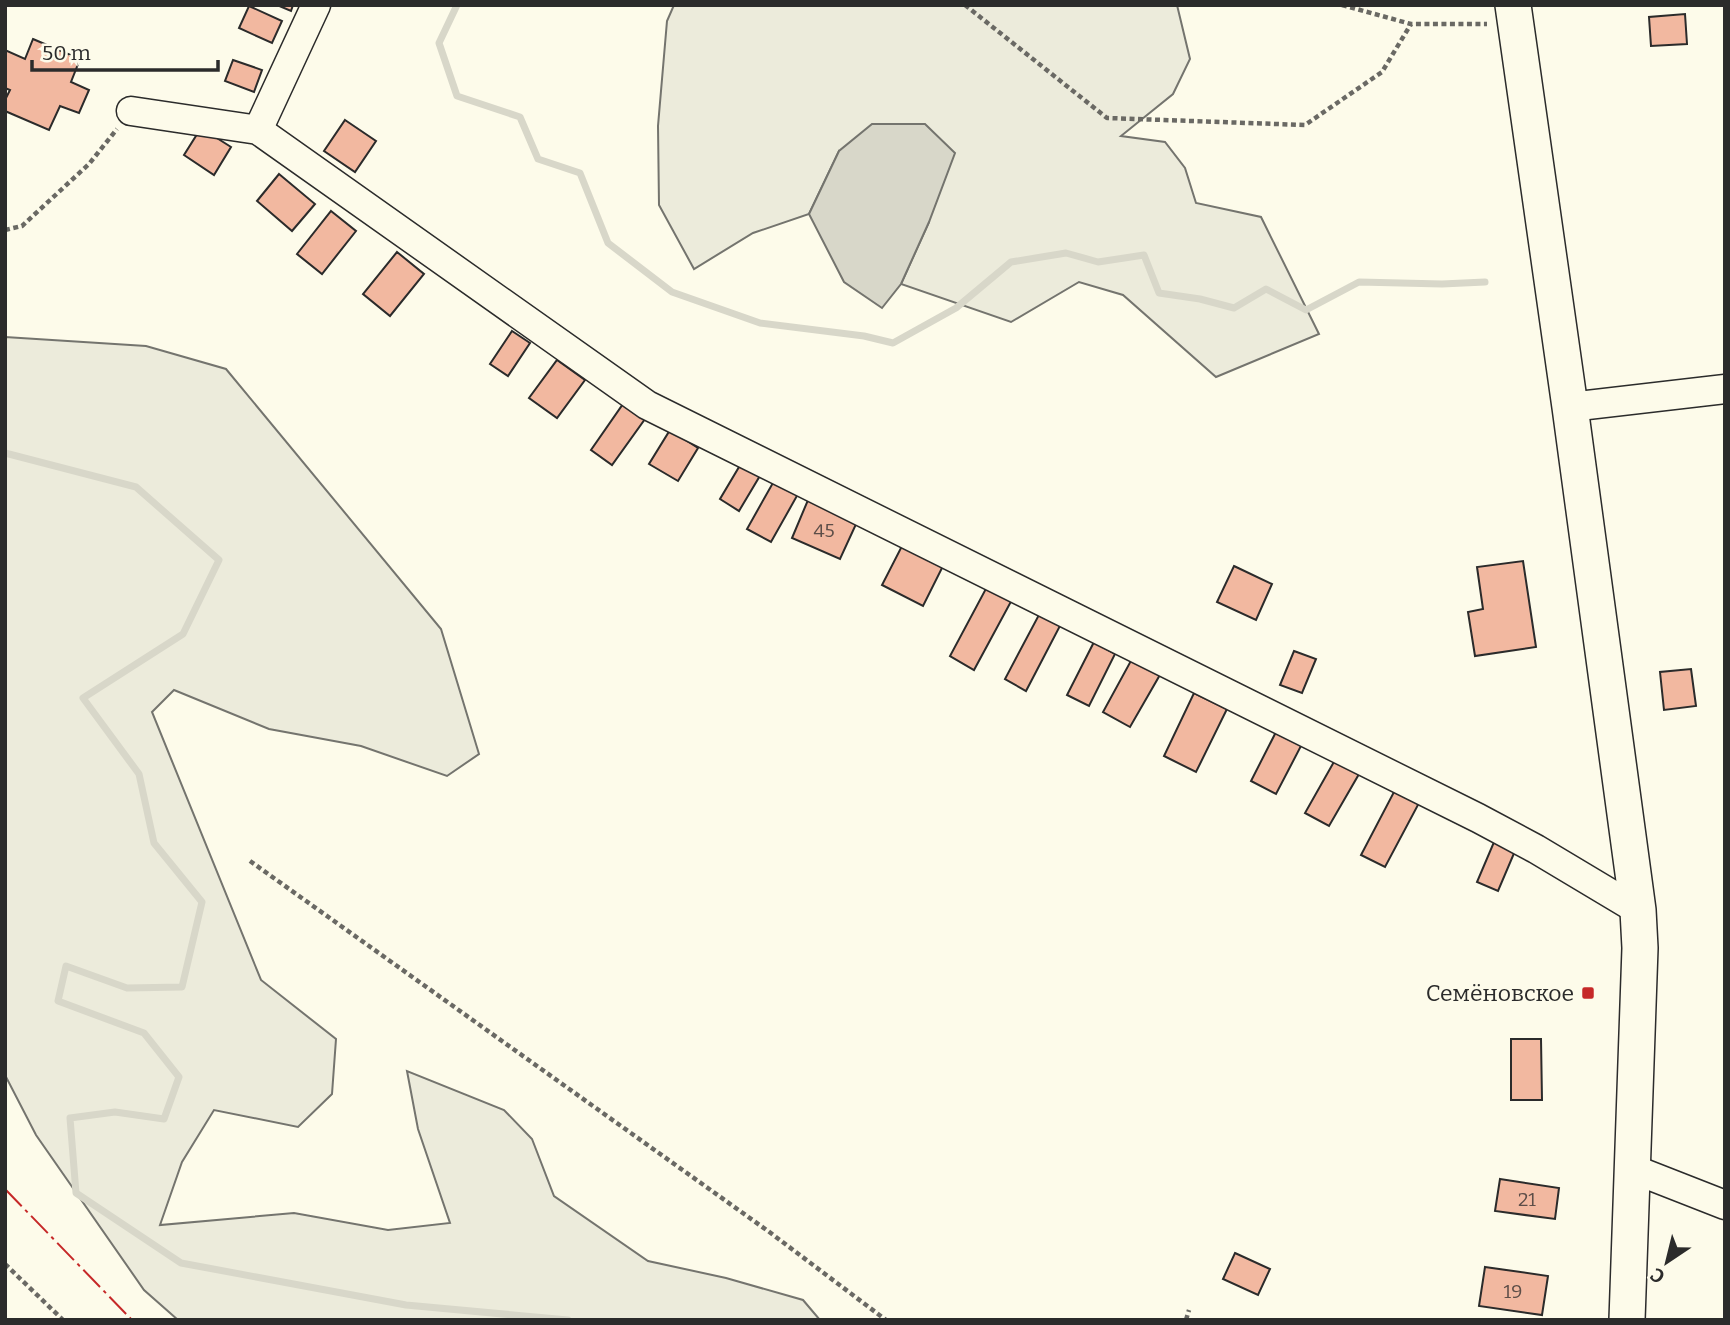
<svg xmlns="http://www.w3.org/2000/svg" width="1730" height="1325" viewBox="0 0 1730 1325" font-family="Bitter,serif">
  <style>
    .green { fill: #ecebdb; stroke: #74746e; stroke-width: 2 }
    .water { fill: #d8d7c9; stroke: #74746e; stroke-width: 2 }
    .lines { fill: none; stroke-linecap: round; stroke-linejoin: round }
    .stream { stroke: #d8d7c9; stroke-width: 7 }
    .building { fill: #f2b8a0; stroke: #2b2b2b; stroke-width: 2 }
    .minor-casing { stroke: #2b2b2b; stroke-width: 31 }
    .major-casing { stroke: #2b2b2b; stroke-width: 38 }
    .path { stroke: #6a6964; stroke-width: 4.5; stroke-dasharray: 5 3.5; stroke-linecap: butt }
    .minor { stroke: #fdfbea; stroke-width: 28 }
    .major { stroke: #fdfbea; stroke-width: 35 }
    .power { stroke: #c62828; stroke-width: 2; stroke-dasharray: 24 5 3.5 5; stroke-linecap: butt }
    .poi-dot { fill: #c62828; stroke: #fdfbea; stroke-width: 2.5 }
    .labels { text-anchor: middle; stroke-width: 5; stroke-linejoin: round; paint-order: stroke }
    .number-label { font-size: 19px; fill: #5d4e48 }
    .poi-label { font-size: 23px; fill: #2b2b2b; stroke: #fdfbea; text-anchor: end }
  </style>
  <rect width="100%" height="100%" fill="#fdfbea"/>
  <g class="green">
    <path d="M674,5H1177L1190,59L1173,94L1121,136L1165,142L1185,168L1196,203L1261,217L1319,334L1216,377L1123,295L1079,282L1011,322L901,284L929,222L839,151L809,214L753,233L694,269L659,205L658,126L667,21Z"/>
    <path d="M5,337L146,346L226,369L441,629L479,754L447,776L361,746L269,729L174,690L152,712L261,980L336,1039L332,1094L298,1127L214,1110L182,1162L160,1225L294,1213L388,1230L450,1223L418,1129L407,1071L504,1110L532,1139L554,1196L648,1261L726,1278L803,1300L820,1320H178L144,1290L36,1135L5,1075Z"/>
  </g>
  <path class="water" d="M872,124H925L955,153L929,222L901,284L882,308L844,282L809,214L839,151Z"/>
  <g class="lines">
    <g class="stream">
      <path d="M457,5L439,43L457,96L520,117L538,159L580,173L608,243L672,292L760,323L864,336L893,343L956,308L1011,262L1066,253L1098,262L1144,255L1159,293L1200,299L1234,308L1266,289L1306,310L1359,282L1442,284L1485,282"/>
      <path d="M5,453L136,487L219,560L183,634L83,698L139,774L154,843L202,902L182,987L127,988L66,966L58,1001L144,1033L179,1077L164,1119L115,1112L70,1118L76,1193L181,1263L406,1305L568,1320"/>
    </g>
  </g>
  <g class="building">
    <path d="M277,5H293L291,11Z"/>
    <path d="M249,6L282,21L272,43L239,28Z"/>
    <path d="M1685,14L1687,44L1651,46L1649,17Z"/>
    <path d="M33,39L80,59L71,82L89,90L79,113L60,106L49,130L5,111V100L10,90L5,88V50L25,59Z"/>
    <path d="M233,60L262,70L254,92L225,81Z"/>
    <path d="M345,120L376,141L355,172L324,151Z"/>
    <path d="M201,128L231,147L214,175L184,155Z"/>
    <path d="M279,174L315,204L292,231L257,201Z"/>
    <path d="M331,211L356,231L322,274L297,254Z"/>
    <path d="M397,252L424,274L390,316L363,294Z"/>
    <path d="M512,331L530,343L508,376L490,364Z"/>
    <path d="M557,360L585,380L557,418L529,398Z"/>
    <path d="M623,404L645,419L612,465L591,450Z"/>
    <path d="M670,430L698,448L678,481L649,464Z"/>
    <path d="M742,462L761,474L739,511L720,499Z"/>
    <path d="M774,481L798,494L771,542L747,529Z"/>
    <path d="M808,500L857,522L840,559L792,538Z"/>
    <path d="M903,544L944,564L923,606L882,585Z"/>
    <path d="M1523,561L1536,647L1475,656L1468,612L1483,609L1477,567Z"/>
    <path d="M1234,566L1272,584L1256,620L1217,602Z"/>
    <path d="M989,583L1014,596L974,670L950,656Z"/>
    <path d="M1041,611L1062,622L1026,691L1005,679Z"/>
    <path d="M1094,642L1115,654L1089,706L1067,695Z"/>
    <path d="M1294,651L1316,659L1302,693L1280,685Z"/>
    <path d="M1133,657L1161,673L1130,727L1103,712Z"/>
    <path d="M1691,669L1696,706L1664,710L1660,672Z"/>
    <path d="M1194,693L1227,709L1196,772L1164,756Z"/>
    <path d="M1277,730L1302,744L1276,794L1251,781Z"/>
    <path d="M1335,760L1359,774L1329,826L1305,813Z"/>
    <path d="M1395,790L1419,803L1385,867L1361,855Z"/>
    <path d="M1494,842L1515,851L1498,891L1477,882Z"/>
    <path d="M1511,1039H1541L1542,1100H1511Z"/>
    <path d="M1500,1179L1559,1188L1555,1219L1495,1211Z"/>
    <path d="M1235,1253L1270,1269L1258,1295L1223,1279Z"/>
    <path d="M1485,1267L1548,1276L1542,1315L1479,1306Z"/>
  </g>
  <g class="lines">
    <g class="minor-casing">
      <g id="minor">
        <path d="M131,111L258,130L647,405L1478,818L1536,849L1638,910"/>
        <path d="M258,130L316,5"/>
        <path d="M1570,407L1725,389"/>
        <path d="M1633,1169L1725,1205"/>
      </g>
    </g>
    <g class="major-casing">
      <path id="major" d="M1513,5L1570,407L1638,910L1640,948L1627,1320"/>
    </g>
    <g class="path">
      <path d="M965,5L1107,118L1305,125L1382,72L1411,24"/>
      <path d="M1342,5L1411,24H1487"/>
      <path d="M5,230L22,226L89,164L117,129"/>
      <path d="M250,861L768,1231L886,1320"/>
      <path d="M5,1264L63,1320"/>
      <path d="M1186,1320L1189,1310"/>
    </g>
    <use href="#minor" class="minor"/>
    <use href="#major" class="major"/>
    <path class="power" d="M5,1189L132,1320"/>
  </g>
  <rect class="poi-dot" x="1581" y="986" width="14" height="14" rx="3.5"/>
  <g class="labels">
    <g class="number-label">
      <text x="824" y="537">45</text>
      <text x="1527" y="1206">21</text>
      <text x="1513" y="1298">19</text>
    </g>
    <g class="poi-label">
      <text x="1574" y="1001">Семёновское</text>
    </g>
  </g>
  <rect width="1730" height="1325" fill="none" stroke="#2b2b2b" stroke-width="14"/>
  <g transform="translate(1667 1262) rotate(215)" stroke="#fdfbea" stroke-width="5" paint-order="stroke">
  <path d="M0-5L12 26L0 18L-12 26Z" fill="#2b2b2b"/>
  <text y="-10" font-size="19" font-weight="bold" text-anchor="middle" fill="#2b2b2b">С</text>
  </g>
  <path d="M32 60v10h186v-10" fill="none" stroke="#2b2b2b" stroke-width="3.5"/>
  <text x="42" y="60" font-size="21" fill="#2b2b2b" stroke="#fdfbea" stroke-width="5" paint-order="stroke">50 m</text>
</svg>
